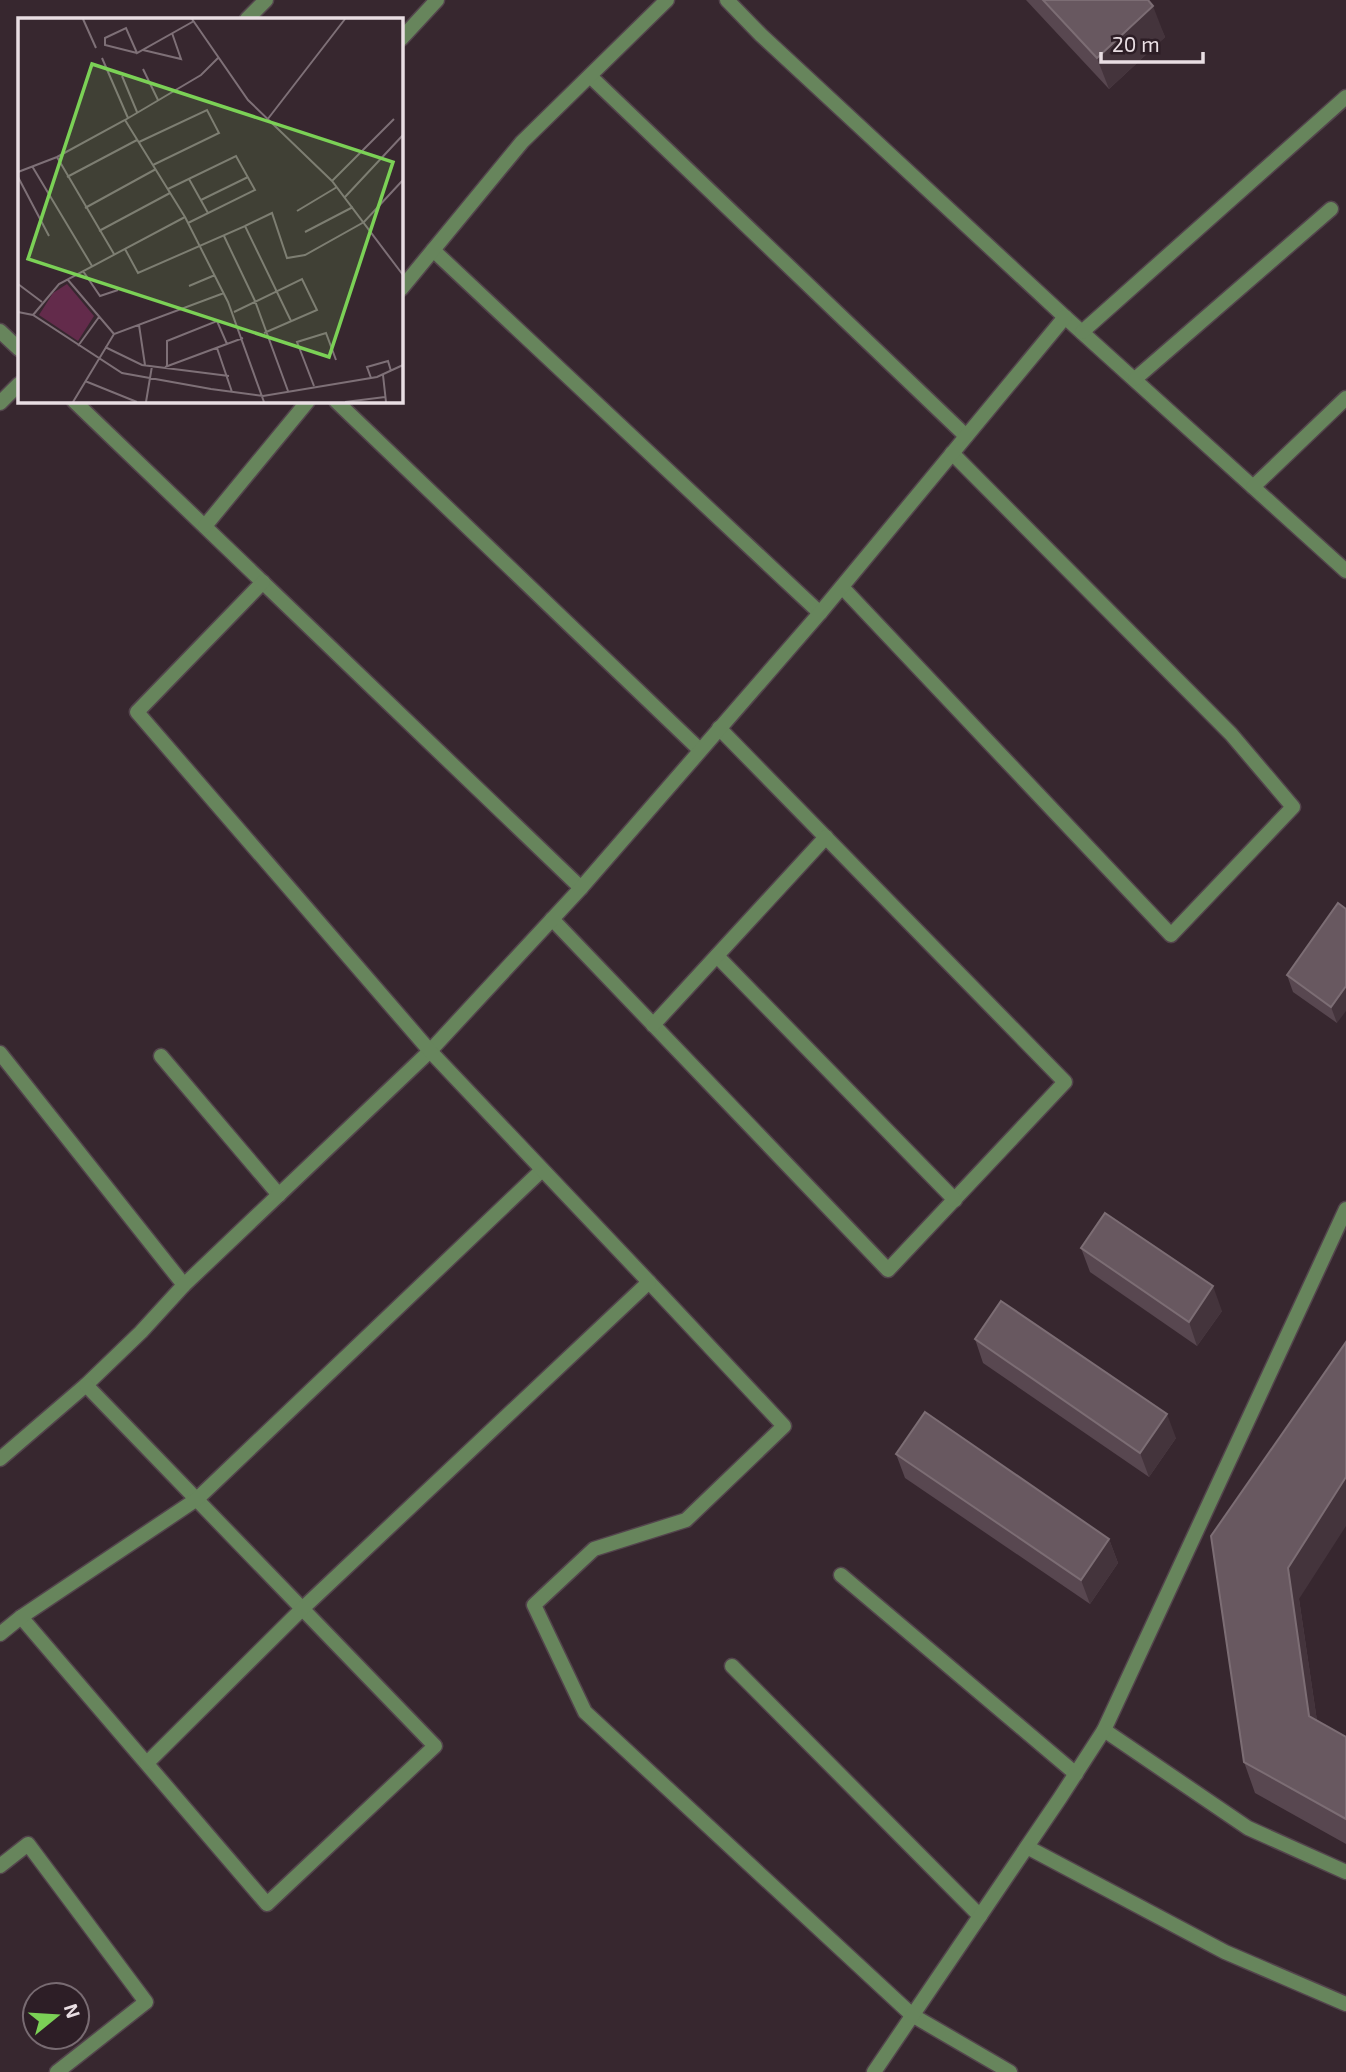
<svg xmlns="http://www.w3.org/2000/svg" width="1346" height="2072" viewBox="0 0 1346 2072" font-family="'Exo 2',sans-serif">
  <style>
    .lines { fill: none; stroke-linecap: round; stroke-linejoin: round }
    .minor-casing { stroke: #53444c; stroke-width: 17 }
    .tertiary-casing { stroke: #53444c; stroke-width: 17 }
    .minor { stroke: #67855c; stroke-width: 14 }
    .tertiary { stroke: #67855c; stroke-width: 14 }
    .wall { fill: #584750 }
    .shaded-wall { fill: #44343c }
    .building { fill: #685860; stroke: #7c6d74; stroke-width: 2 }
    .inset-road { fill: none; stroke: #7e7077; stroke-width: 2 }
    .view { fill: #7bd156; fill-opacity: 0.15; stroke: #7bd156; stroke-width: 3.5 }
    .inset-edge { fill: none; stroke: #e9dee3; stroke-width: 3.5 }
  </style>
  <rect width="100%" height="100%" fill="#37272f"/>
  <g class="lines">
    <g class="minor-casing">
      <g id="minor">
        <path d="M727,0L761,35L1065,317L1346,571"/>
        <path d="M247,19L266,0"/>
        <path d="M401,39L437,0"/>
        <path d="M590,76L966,436"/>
        <path d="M433,250L820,613"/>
        <path d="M401,289L522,142L667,0"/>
        <path d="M0,331L19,349"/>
        <path d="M1082,332L1346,97"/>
        <path d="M1135,379L1331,209"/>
        <path d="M74,401L581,888"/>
        <path d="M336,401L700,750"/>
        <path d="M0,403L19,384"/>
        <path d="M1253,487L1346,398"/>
        <path d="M205,526L308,401"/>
        <path d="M842,587L1171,935L1293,807L1231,734L952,453"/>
        <path d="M552,919L888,1270L1065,1082L719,728"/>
        <path d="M717,956L955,1200"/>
        <path d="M653,1025L826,837"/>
        <path d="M0,1053L184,1285"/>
        <path d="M161,1056L279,1195"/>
        <path d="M649,1282L784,1426L686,1520L594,1549L534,1605L585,1712L912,2015L1010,2072"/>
        <path d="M0,1459L86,1385L141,1332L184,1285L430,1051L581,888L820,613L1065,317"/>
        <path d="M841,1575L1076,1774"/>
        <path d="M21,1617L267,1904L435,1746L86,1385"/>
        <path d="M0,1634L21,1617L197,1499L542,1170"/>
        <path d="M732,1666L980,1916"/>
        <path d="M1104,1730L1248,1828L1346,1872"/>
        <path d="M147,1763L302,1609L649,1282L430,1051L137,712L263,582"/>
        <path d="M1027,1847L1225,1952L1346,2004"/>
        <path d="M0,1866L28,1844L146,2002L57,2072"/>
      </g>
    </g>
    <g class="tertiary-casing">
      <path id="tertiary" d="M874,2072L1060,1798L1104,1730L1346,1209"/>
    </g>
    <use href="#minor" class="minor"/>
    <use href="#tertiary" class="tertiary"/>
  </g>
  <g class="wall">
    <path d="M1026,0H1148L1165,37L1109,89Z"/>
    <path d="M1338,903L1337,1023L1293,992L1287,975Z"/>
    <path d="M1081,1248L1222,1311L1197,1346L1090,1272Z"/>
    <path d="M975,1339L1176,1438L1149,1477L983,1363Z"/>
    <path d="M896,1454L1109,1539L1118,1563L1090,1604L905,1478Z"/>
    <path d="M1299,1599L1317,1721L1346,1737V1844L1255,1793L1244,1762Z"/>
  </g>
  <g class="shaded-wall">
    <path d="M1153,6L1165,37L1109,89L1097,58Z"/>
    <path d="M1346,986V1011L1337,1023L1331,1007Z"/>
    <path d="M1213,1286L1222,1311L1197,1346L1189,1322Z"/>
    <path d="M1167,1414L1176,1438L1149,1477L1140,1453Z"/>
    <path d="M1346,1477V1526L1299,1599L1321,1748L1309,1716L1288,1568Z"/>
    <path d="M1109,1539L1118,1563L1090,1604L1081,1580Z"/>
  </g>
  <g class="building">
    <path d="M1043,0H1148L1153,6L1097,58Z"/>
    <path d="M1338,903L1346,909V986L1331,1007L1287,975Z"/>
    <path d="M1105,1213L1213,1286L1189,1322L1081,1248Z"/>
    <path d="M1001,1301L1167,1414L1140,1453L975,1339Z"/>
    <path d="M1346,1342V1477L1288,1568L1309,1716L1346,1737V1819L1244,1762L1211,1536Z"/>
    <path d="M925,1412L1109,1539L1081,1580L896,1454Z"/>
  </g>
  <g transform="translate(18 18)">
    <rect width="385" height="385" fill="#37272f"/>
    <path d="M49,266L76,298L60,323L21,297L35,275Z" fill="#632b4b"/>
    <path class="inset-road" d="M65,1L78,30M174,1L230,82L314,163L385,257M125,32L163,41L154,15M119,35L87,27V20L108,10L119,35L176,3M84,40L110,100M125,51L140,82M104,58L119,94M107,102L167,199L210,284L246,384M249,102L327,1M121,124L189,92L201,115L135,147M39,139L96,236M14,148L74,248M0,154L39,139L107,102L183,57L200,40M0,159L31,218M49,159L119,122M171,161L190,195M314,163L376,101M150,171L218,138L237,172L170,205M327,179L385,117M183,182L230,159M67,190L138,151M279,193L319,169M227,208L254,195L269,240L287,237L346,204L385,162M81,213L152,175M287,214L335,189M206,218L237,283L270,373M107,231L120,255L227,208L273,303M65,253L82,278L100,272M50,262L96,316M0,266L24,284M171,268L197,257M0,294L15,297L104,355L193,371L245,378L359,359L385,347M216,294L284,261L299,292L246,315M15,297L41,266L167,199M121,307L127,347M60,328L81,299M87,329L124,347L211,358M199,330L214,374M149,348V323L199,303L209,326M147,349L225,320M365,357L368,384M353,360L349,349L370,343L373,353M67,363L119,384M296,368L279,324L308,315L318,342M55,384L96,316L206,275M128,384L134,348M327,384L367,379"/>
    <path class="view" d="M74,46L375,144L311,339L10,241Z"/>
    <rect width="385" height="385" class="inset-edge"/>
  </g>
  <g transform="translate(56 2016) rotate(72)"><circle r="33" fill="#2d1e26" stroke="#786b72" stroke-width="2"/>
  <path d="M0-5L12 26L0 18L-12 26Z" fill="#7bd156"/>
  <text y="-10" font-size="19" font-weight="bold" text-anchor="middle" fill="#e9dee3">N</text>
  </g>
  <path d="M1101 52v10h102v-10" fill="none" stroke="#e9dee3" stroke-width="3.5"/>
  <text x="1112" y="52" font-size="21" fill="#e9dee3" stroke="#2d1e26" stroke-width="5" paint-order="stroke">20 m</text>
</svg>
